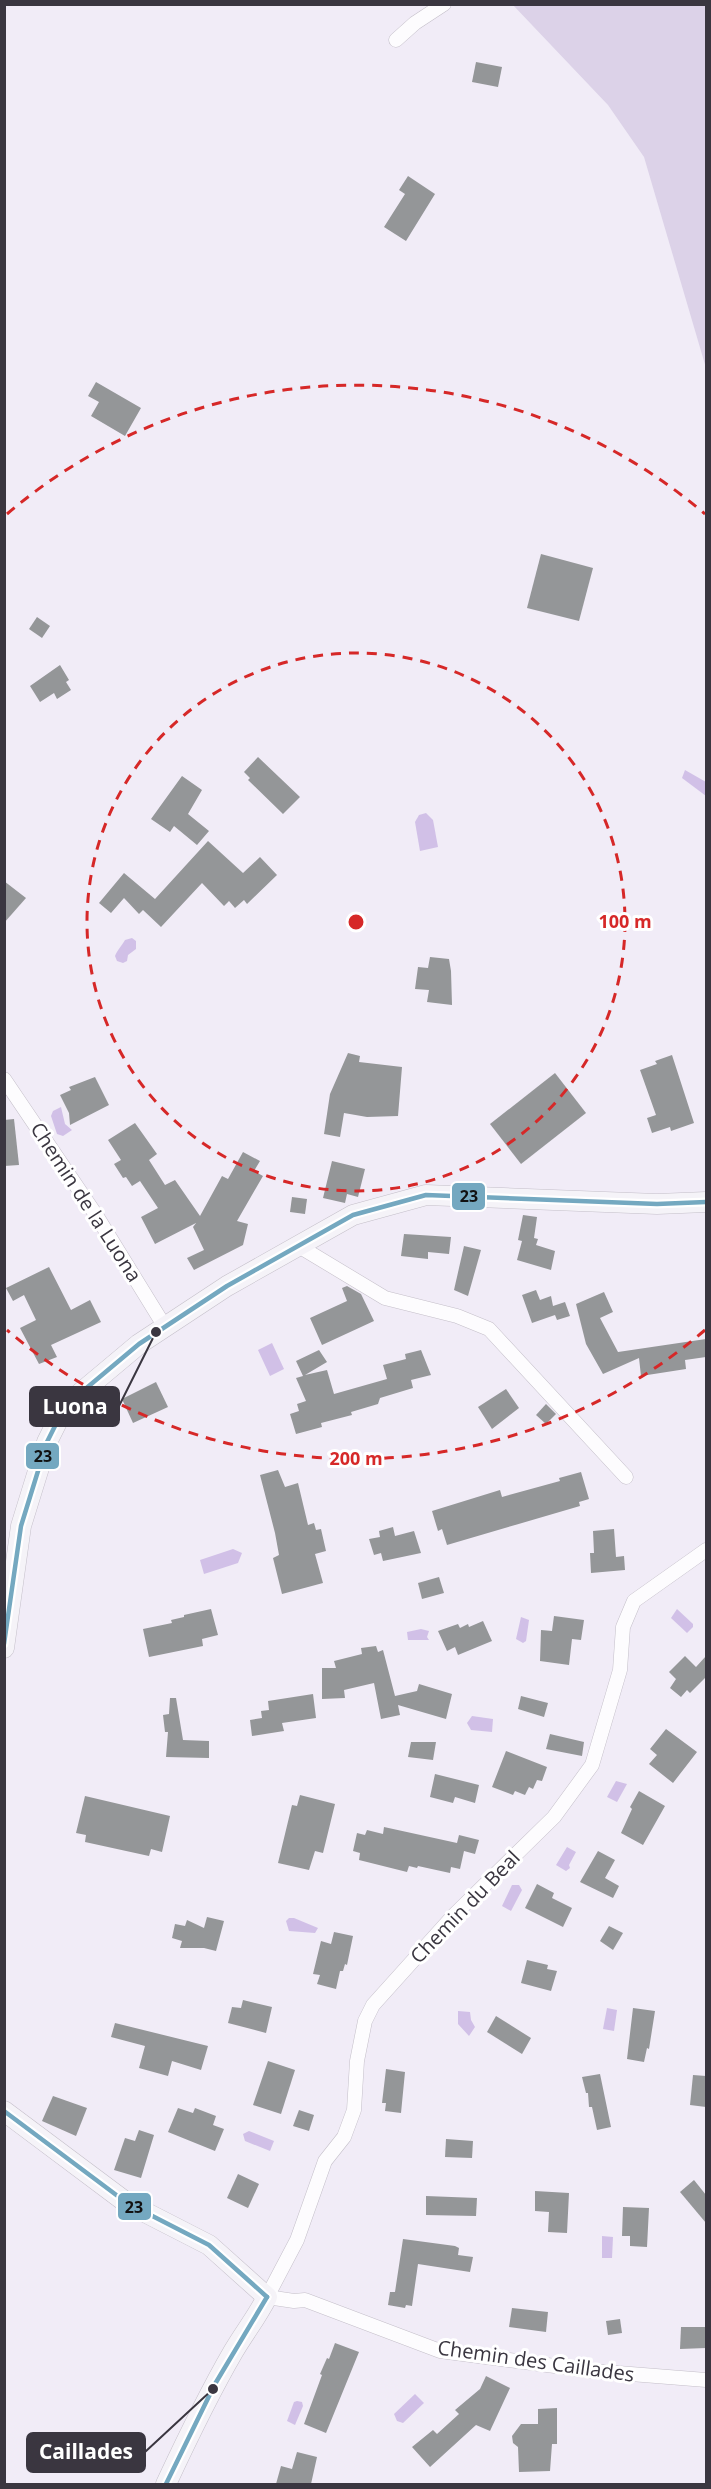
<svg xmlns="http://www.w3.org/2000/svg" width="711" height="2489" viewBox="0 0 711 2489" font-family="'Open Sans',sans-serif">
  <style>
    .green { fill: #dcd2e8 }
    .water { fill: #d1c0e7 }
    .building { fill: #949698 }
    .lines { fill: none; stroke-linecap: round; stroke-linejoin: round }
    .street-casing { stroke: #c4bfc9; stroke-width: 15 }
    .secondary-casing { stroke: #c4bfc9; stroke-width: 21 }
    .street { stroke: #fdfcfe; stroke-width: 14 }
    .secondary { stroke: #f5f3f8; stroke-width: 20 }
    .bus-1-casing { stroke: #fff; stroke-width: 9 }
    .bus-1 { stroke: #74a8c0; stroke-width: 4.5 }
    .ring { fill: none; stroke: #d62828; stroke-width: 3; stroke-dasharray: 10 8 }
    .labels { text-anchor: middle; stroke-width: 6; stroke-linejoin: round; paint-order: stroke }
    .street-label { font-size: 20px; fill: #3a3640; stroke: #fff }
    .centre { fill: #d62828; stroke: #fff; stroke-width: 3 }
    .ring-label { font-size: 18px; text-anchor: middle; font-weight: bold; fill: #d62828; stroke: #fff; stroke-width: 6; stroke-linejoin: round; paint-order: stroke }
    .leader { fill: none; stroke: #3a3640; stroke-width: 2 }
    .callout-dot { fill: #3a3640; stroke: #fff; stroke-width: 2 }
    .callout { fill: #3a3640; stroke: #3a3640; stroke-width: 2 }
    .callout-label { font-size: 21px; text-anchor: middle; font-weight: bold; fill: #fff }
    .line-badge { stroke: #fff; stroke-width: 2 }
    .pale-badge-label { font-size: 16px; text-anchor: middle; font-weight: bold; fill: #111 }
  </style>
  <rect width="100%" height="100%" fill="#f1ecf7"/>
  <path class="green" d="M513,5H706V368L644,157L608,105Z"/>
  <g class="water">
    <path d="M685,770L706,782V796L682,778Z"/>
    <path d="M426,813L433,820L438,847L420,851L415,822L419,815Z"/>
    <path d="M132,938L136,941V949L128,955L127,961L123,963L117,961L115,956C117,951 122,945 125,940Z"/>
    <path d="M61,1107L65,1124L72,1130L63,1136L57,1134L51,1116L53,1111Z"/>
    <path d="M272,1343L284,1369L270,1376L258,1350Z"/>
    <path d="M233,1549L242,1553L238,1563L204,1574L200,1560Z"/>
    <path d="M677,1609L693,1624V1627L687,1633L671,1618Z"/>
    <path d="M521,1617L529,1620L526,1641L523,1643L516,1639Z"/>
    <path d="M421,1629L429,1631L427,1637L429,1640H408L407,1632Z"/>
    <path d="M472,1716L493,1719L492,1732L471,1730L467,1723Z"/>
    <path d="M616,1781L627,1784L617,1802L607,1797Z"/>
    <path d="M567,1847L576,1852L569,1865L570,1868L566,1871L556,1865Z"/>
    <path d="M512,1885H519L522,1890L511,1911L502,1906Z"/>
    <path d="M294,1918L318,1928L315,1933L289,1931L286,1921L289,1918Z"/>
    <path d="M607,2008L617,2010L614,2031L603,2029Z"/>
    <path d="M458,2011L470,2012L471,2020L475,2027L469,2036L458,2024Z"/>
    <path d="M249,2131L274,2141L270,2151L245,2141L243,2134Z"/>
    <path d="M602,2236L613,2237L612,2258H602Z"/>
    <path d="M415,2394L424,2403L403,2423L397,2421L394,2414Z"/>
    <path d="M297,2401L302,2402L303,2406L295,2425L287,2421L294,2402Z"/>
  </g>
  <g class="building">
    <path d="M476,62L502,67L498,87L472,82Z"/>
    <path d="M408,176L435,194L406,241L384,227L405,194L399,190Z"/>
    <path d="M96,382L141,408L125,436L91,416L99,402L88,396Z"/>
    <path d="M541,554L593,568L579,621L527,608Z"/>
    <path d="M37,617L50,626L42,638L29,629Z"/>
    <path d="M60,665L69,680L66,682L71,690L57,699L54,693L40,702L30,686Z"/>
    <path d="M258,757L300,797L283,814L248,780L250,778L244,772Z"/>
    <path d="M182,776L202,790L188,814L209,831L197,845L174,826L170,832L151,819Z"/>
    <path d="M208,841L243,873L260,857L277,875L247,904L244,900L235,908L229,901L224,906L202,883L161,927L143,910L139,914L124,898L111,913L99,903L124,873L155,899Z"/>
    <path d="M4,881L26,898L4,923Z"/>
    <path d="M430,957L449,959L451,971L452,1005L427,1002L429,990L415,989L418,967L428,968Z"/>
    <path d="M348,1053L360,1056L359,1062L402,1067L398,1116L367,1117L344,1113L340,1137L324,1134L330,1094Z"/>
    <path d="M672,1055L694,1123L671,1131L670,1127L652,1133L647,1118L656,1115L640,1070L657,1064L655,1061Z"/>
    <path d="M555,1073L586,1113L521,1164L490,1124Z"/>
    <path d="M95,1077L109,1105L70,1125L69,1113L60,1095L71,1090L69,1087Z"/>
    <path d="M14,1119L19,1165L4,1166V1120Z"/>
    <path d="M135,1123L157,1154L149,1160L165,1185L175,1180L200,1216L222,1176L228,1179L243,1152L260,1161L254,1171L263,1176L237,1221L248,1224L243,1245L194,1270L187,1258L204,1250L193,1227L196,1223L155,1244L141,1217L158,1208L140,1181L132,1186L126,1177L123,1178L114,1164L121,1160L108,1140Z"/>
    <path d="M332,1161L365,1169L358,1197L347,1194L345,1203L323,1198Z"/>
    <path d="M292,1197L307,1199L305,1214L290,1212Z"/>
    <path d="M523,1215L537,1217L534,1238L538,1239L536,1245L555,1251L551,1270L517,1260L522,1241L518,1240Z"/>
    <path d="M404,1234L451,1237L449,1254L428,1252V1259L401,1256Z"/>
    <path d="M464,1246L481,1250L468,1296L454,1290Z"/>
    <path d="M49,1267L71,1310L90,1300L101,1322L51,1345L57,1357L39,1364L20,1328L36,1320L24,1295L13,1301L6,1288Z"/>
    <path d="M347,1286L361,1294L374,1321L322,1345L310,1318L347,1301L342,1288Z"/>
    <path d="M536,1290L540,1300L551,1296L553,1306L565,1302L570,1316L557,1320L555,1315L532,1323L522,1295Z"/>
    <path d="M604,1292L613,1312L600,1318L618,1352L706,1339V1357L685,1360L686,1369L641,1376L639,1358L603,1374L586,1344L576,1304Z"/>
    <path d="M319,1350L327,1362L305,1375L327,1370L334,1394L387,1379L383,1365L406,1359L405,1354L421,1350L431,1375L411,1380L413,1388L380,1398L378,1404L351,1412L352,1415L321,1423L322,1427L296,1434L290,1414L299,1411L297,1404L306,1401L296,1378L303,1376L296,1361Z"/>
    <path d="M156,1382L168,1407L133,1423L122,1399Z"/>
    <path d="M506,1389L519,1408L492,1429L478,1407Z"/>
    <path d="M546,1404L556,1414L546,1424L536,1415Z"/>
    <path d="M278,1470L285,1487L298,1483L308,1525L314,1523L316,1530L321,1529L326,1551L315,1554L323,1583L282,1594L273,1558L279,1555L275,1533L260,1475Z"/>
    <path d="M581,1472L589,1499L579,1502L580,1506L447,1545L442,1529L438,1531L432,1511L500,1490L502,1497L560,1481L559,1478Z"/>
    <path d="M393,1527L395,1536L414,1531L421,1553L383,1561L381,1553L374,1555L369,1539L380,1537L379,1531Z"/>
    <path d="M614,1529L616,1557L624,1556L625,1570L591,1573L590,1553H594L593,1531Z"/>
    <path d="M439,1577L444,1593L422,1599L418,1583Z"/>
    <path d="M211,1609L218,1635L202,1639L203,1646L149,1657L143,1629L172,1623L171,1620L184,1617V1615Z"/>
    <path d="M554,1616L584,1620L581,1640L572,1639L569,1665L540,1661L541,1630L552,1631Z"/>
    <path d="M483,1621L492,1641L458,1655L455,1647L447,1651L438,1631L458,1624L460,1628L468,1624L469,1627Z"/>
    <path d="M376,1646L378,1652L383,1650L395,1696L417,1691L419,1684L452,1694L446,1719L398,1705L400,1715L381,1719L374,1683L344,1690L345,1698L322,1699V1668H336L334,1661L362,1654L361,1648Z"/>
    <path d="M685,1656L696,1667L706,1656V1677L690,1693L687,1690L681,1697L670,1688L676,1679L669,1672Z"/>
    <path d="M313,1694L316,1718L282,1723L284,1731L252,1736L250,1720L262,1718L261,1711L269,1710L268,1701Z"/>
    <path d="M521,1696L548,1703L544,1717L518,1709Z"/>
    <path d="M170,1698H176L183,1740L209,1741V1758L166,1757L168,1732H165L163,1715L169,1714Z"/>
    <path d="M666,1729L697,1752L673,1783L649,1764L657,1755L650,1749Z"/>
    <path d="M550,1734L584,1742L582,1756L546,1749Z"/>
    <path d="M411,1742H436L433,1760L408,1757Z"/>
    <path d="M506,1751L547,1767L542,1781L537,1780L533,1789L529,1787L525,1795L515,1791L513,1795L492,1787Z"/>
    <path d="M435,1774L479,1785L475,1803L455,1797L453,1803L430,1797Z"/>
    <path d="M639,1791L665,1806L643,1845L621,1833L632,1809L630,1807Z"/>
    <path d="M300,1795L335,1804L323,1853L315,1851L309,1870L278,1863L292,1805L297,1806Z"/>
    <path d="M85,1796L170,1816L162,1852L151,1849L149,1856L85,1842L86,1835L76,1833Z"/>
    <path d="M384,1827L457,1843L459,1835L479,1840L475,1854L464,1851L460,1869L451,1867L450,1873L418,1866L417,1868L409,1866L407,1872L359,1860L360,1853L353,1851L357,1833L365,1835L367,1830L383,1834Z"/>
    <path d="M598,1851L615,1860L605,1878L619,1886L613,1898L580,1882Z"/>
    <path d="M537,1884L554,1893L552,1898L572,1908L563,1927L525,1908Z"/>
    <path d="M207,1917L224,1921L216,1951L204,1948H180L182,1941L172,1938L175,1924L185,1926L187,1920L204,1928Z"/>
    <path d="M609,1926L623,1933L613,1950L600,1941Z"/>
    <path d="M334,1932L353,1936L347,1965L345,1964L343,1971H340L336,1989L317,1984L320,1975L313,1974L321,1941L331,1944Z"/>
    <path d="M527,1960L548,1965L547,1969L557,1971L551,1991L521,1983Z"/>
    <path d="M243,2000L272,2007L266,2033L228,2023L232,2007L241,2008Z"/>
    <path d="M633,2008L655,2011L649,2049L647,2048L644,2062L627,2059Z"/>
    <path d="M496,2016L531,2038L522,2054L487,2032Z"/>
    <path d="M115,2023L208,2046L201,2070L172,2061L168,2076L139,2068L145,2046L111,2037Z"/>
    <path d="M268,2061L295,2070L281,2114L253,2105Z"/>
    <path d="M386,2069L405,2072L401,2113L385,2111L386,2103H382Z"/>
    <path d="M600,2074L611,2127L597,2130L592,2107H589L588,2093H586L582,2077Z"/>
    <path d="M693,2075L706,2076V2107L690,2105Z"/>
    <path d="M53,2096L87,2108L76,2136L42,2121Z"/>
    <path d="M178,2108L193,2113L195,2108L216,2116L213,2125L224,2129L215,2151L168,2132Z"/>
    <path d="M299,2110L314,2115L309,2131L293,2126Z"/>
    <path d="M139,2130L154,2135L141,2178L114,2170L125,2138L135,2141Z"/>
    <path d="M446,2139L473,2141L472,2158L445,2157Z"/>
    <path d="M238,2174L259,2184L248,2208L227,2198Z"/>
    <path d="M694,2180L706,2195V2223L680,2192Z"/>
    <path d="M535,2191L569,2193L567,2233L548,2232L549,2212L535,2211Z"/>
    <path d="M426,2196L477,2198L476,2216L426,2215Z"/>
    <path d="M623,2207L649,2208L647,2247L630,2246V2236H622Z"/>
    <path d="M403,2239L455,2246L459,2248L458,2255L473,2257L470,2272L418,2264L412,2306L406,2305L405,2308L388,2305L390,2292H395Z"/>
    <path d="M512,2308L548,2312L546,2332L509,2327Z"/>
    <path d="M620,2319L622,2333L608,2335L606,2321Z"/>
    <path d="M681,2327H706V2348L680,2349Z"/>
    <path d="M335,2343L359,2352L326,2433L304,2424L322,2375L320,2374L327,2358L329,2359Z"/>
    <path d="M486,2376L510,2388L490,2431L476,2425L430,2467L412,2447L433,2430L437,2434L459,2414L455,2410L480,2389Z"/>
    <path d="M557,2408V2444H552L550,2471L519,2472L518,2447L513,2443L512,2436L521,2424H538V2409Z"/>
    <path d="M297,2452L317,2457L311,2484H276L281,2466L292,2469Z"/>
  </g>
  <g class="lines">
    <g class="street-casing">
      <g id="street">
        <path d="M396,40L415,23L444,4"/>
        <path d="M4,1079L96,1215L165,1327"/>
        <path d="M297,1245L385,1298L457,1316L489,1329L626,1477"/>
        <path d="M706,1550L634,1601L623,1627L620,1670L592,1765L554,1817L454,1915L373,2005L365,2021L357,2061L354,2110L344,2137L325,2161L297,2240L267,2297L294,2301L305,2300L440,2351L593,2371L706,2380"/>
      </g>
    </g>
    <g class="secondary-casing">
      <g id="secondary">
        <path d="M4,1648L21,1526L47,1442L65,1406L139,1344L227,1286L353,1215L426,1195L657,1204L706,1202"/>
        <path d="M4,2111L127,2203L209,2245L267,2297C257,2317 244,2333 233,2352C208,2395 187,2439 166,2484"/>
      </g>
    </g>
    <use href="#street" class="street"/>
    <use href="#secondary" class="secondary"/>
    <g class="bus-1-casing">
      <g id="bus-1">
        <path d="M4,1644L21,1526L47,1442L65,1406L139,1344L227,1286L353,1215L426,1195L657,1204L706,1202"/>
        <path d="M4,2111L127,2203L209,2245L267,2297"/>
        <path d="M166,2484L215,2384L267,2297"/>
      </g>
    </g>
    <use href="#bus-1" class="bus-1"/>
  </g>
  <g class="ring">
    <circle cx="356" cy="922" r="269"/>
    <path d="M705 1330A537 537 0 0 1 7 1330M7 514A537 537 0 0 1 705 514"/>
  </g>
  <g class="labels">
    <g class="street-label">
      <text transform="translate(86 1202) rotate(57)" y="7">Chemin de la Luona</text>
      <text transform="translate(465 1907) rotate(-46)" y="7">Chemin du Beal</text>
      <text transform="translate(536 2361) rotate(8)" y="7">Chemin des Caillades</text>
    </g>
  </g>
  <circle cx="356" cy="922" r="9" class="centre"/>
  <g class="ring-label">
    <text x="625" y="928">100 m</text>
    <text x="356" y="1465">200 m</text>
  </g>
  <path class="leader" d="M156 1332L119 1406M213 2389L145 2452"/>
  <g class="callout-dot">
    <circle cx="156" cy="1332" r="6"/>
    <circle cx="213" cy="2389" r="6"/>
  </g>
  <g class="callout">
    <rect x="30" y="1387" width="89" height="39" rx="6"/>
    <rect x="27" y="2433" width="118" height="39" rx="6"/>
  </g>
  <g class="callout-label">
    <text x="75" y="1414">Luona</text>
    <text x="86" y="2459">Caillades</text>
  </g>
  <g class="line-badge">
    <rect x="451" y="1182" width="35" height="29" rx="6" fill="#74a8c0"/>
    <rect x="25" y="1442" width="35" height="28" rx="6" fill="#74a8c0"/>
    <rect x="117" y="2192" width="35" height="29" rx="6" fill="#74a8c0"/>
  </g>
  <g class="pale-badge-label">
    <text x="469" y="1202">23</text>
    <text x="43" y="1462">23</text>
    <text x="134" y="2213">23</text>
  </g>
  <rect width="711" height="2489" fill="none" stroke="#3a3640" stroke-width="12"/>
</svg>
